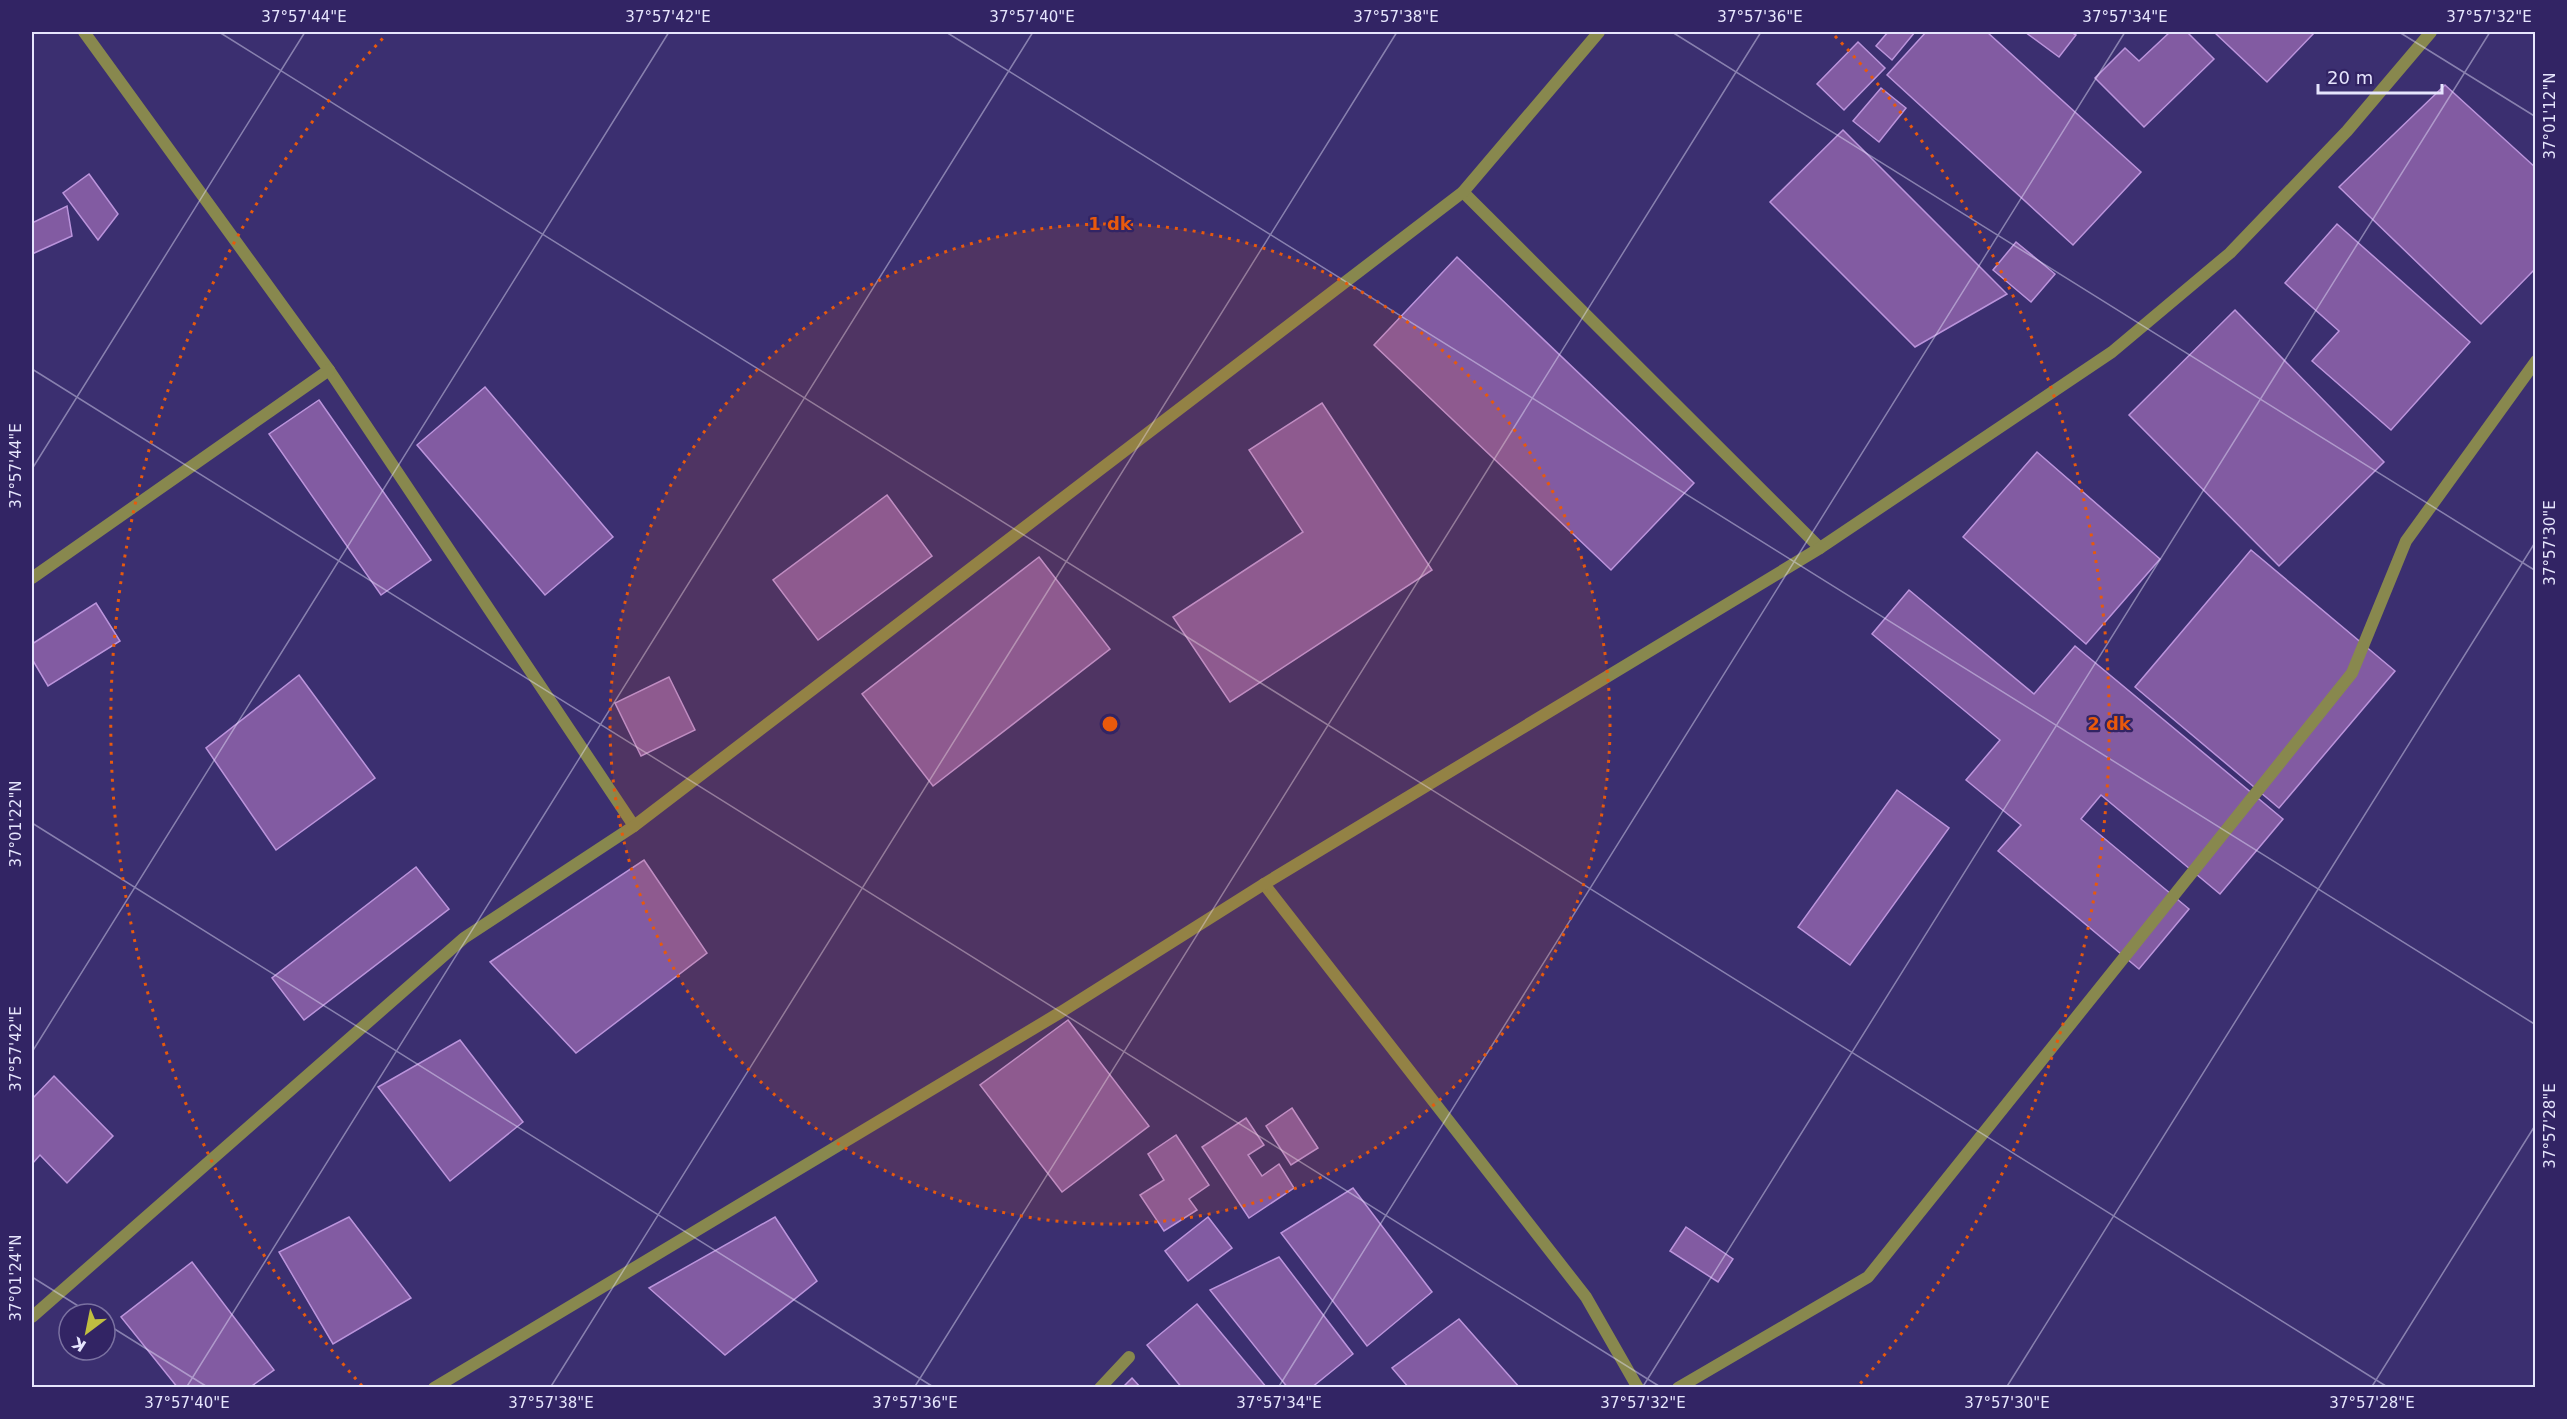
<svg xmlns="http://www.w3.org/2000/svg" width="2567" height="1419" viewBox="0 0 2567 1419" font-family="'DejaVu Sans',sans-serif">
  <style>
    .building { fill: #825ba2; stroke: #bb94dc; stroke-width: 1.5 }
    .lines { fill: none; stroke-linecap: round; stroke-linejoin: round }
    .minor { stroke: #88884e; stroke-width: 12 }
    .tertiary { stroke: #88884e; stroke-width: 12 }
    .ticks { fill: none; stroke: #e6e5fd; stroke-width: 1.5; stroke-opacity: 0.45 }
    .ring { fill: none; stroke: #e8590c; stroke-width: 3; stroke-dasharray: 3 6 }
    .centre { fill: #e8590c; stroke: #322464; stroke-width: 3 }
    .ring-label { font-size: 18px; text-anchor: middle; font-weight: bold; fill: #e8590c; stroke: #322464; stroke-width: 4.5; stroke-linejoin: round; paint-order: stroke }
    .neatline { fill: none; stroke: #e6e5fd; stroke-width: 2 }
    .ticks-label { font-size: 15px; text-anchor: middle; fill: #e6e5fd }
  </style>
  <rect width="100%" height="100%" fill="#3b2f70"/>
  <g class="building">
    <path d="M1888,32H1915L1892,60L1876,46Z"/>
    <path d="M1926,32H1987L2141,172L2073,245L1887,75Z"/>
    <path d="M2025,32H2071L2076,35L2059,57Z"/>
    <path d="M2170,32H2187L2214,59L2144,127L2095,78L2125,48L2139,61Z"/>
    <path d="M2214,32H2315L2267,82Z"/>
    <path d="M1858,42L1885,68L1844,110L1817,84Z"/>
    <path d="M2445,85L2536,168V268L2481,324L2339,187Z"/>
    <path d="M1881,88L1906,108L1879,142L1853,121Z"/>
    <path d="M1843,130L2007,294L1915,347L1770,202Z"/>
    <path d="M89,174L118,214L98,240L63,193Z"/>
    <path d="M67,206L72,236L32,254V223Z"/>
    <path d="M2337,224L2470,342L2391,430L2312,361L2339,331L2285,283Z"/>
    <path d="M2016,242L2055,274L2031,302L1993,270Z"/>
    <path d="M1457,257L1694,483L1611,570L1374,345Z"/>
    <path d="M2235,310L2384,462L2279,566L2129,415Z"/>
    <path d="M485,387L613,537L545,595L417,445Z"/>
    <path d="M319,400L431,560L381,595L269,434Z"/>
    <path d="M1322,403L1432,570L1230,702L1173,617L1303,532L1249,450Z"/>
    <path d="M2037,452L2160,559L2086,644L1963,537Z"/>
    <path d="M887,495L932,556L818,640L773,580Z"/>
    <path d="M2251,550L2395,671L2279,808L2135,687Z"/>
    <path d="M1039,557L1110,649L933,786L862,694Z"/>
    <path d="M1909,590L2034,694L2075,646L2283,819L2220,894L2101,795L2081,819L2189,909L2139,969L1998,851L2021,825L1966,780L2000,740L1872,634Z"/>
    <path d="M96,603L120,641L48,686L32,659V644Z"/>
    <path d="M299,675L375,778L276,850L206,748Z"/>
    <path d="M669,677L695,730L641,756L615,703Z"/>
    <path d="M1897,790L1949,828L1850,965L1798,927Z"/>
    <path d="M644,860L707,953L576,1053L490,962Z"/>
    <path d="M416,867L449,909L304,1020L272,978Z"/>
    <path d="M1068,1020L1149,1126L1062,1192L980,1085Z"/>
    <path d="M460,1040L523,1122L450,1181L378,1087Z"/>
    <path d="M54,1076L113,1136L67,1183L40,1155L32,1164V1099Z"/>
    <path d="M1292,1108L1318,1148L1291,1165L1266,1126Z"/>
    <path d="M1246,1118L1264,1145L1248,1155L1262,1176L1279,1164L1294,1188L1249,1218L1202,1147Z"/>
    <path d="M1176,1135L1209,1185L1189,1199L1197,1210L1164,1231L1140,1195L1164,1180L1148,1154Z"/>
    <path d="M1353,1188L1432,1292L1367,1346L1281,1233Z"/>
    <path d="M349,1217L411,1298L333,1344L279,1252Z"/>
    <path d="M775,1217L817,1281L725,1355L649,1288Z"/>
    <path d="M1208,1217L1232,1248L1188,1281L1165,1251Z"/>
    <path d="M1686,1227L1733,1259L1718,1282L1670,1251Z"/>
    <path d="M1279,1257L1353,1354L1311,1388H1288L1210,1290Z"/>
    <path d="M192,1262L274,1370L249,1388H178L121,1317Z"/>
    <path d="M1197,1304L1267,1388H1182L1147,1345Z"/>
    <path d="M1459,1319L1520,1388H1409L1392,1368Z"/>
    <path d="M1132,1378L1141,1388H1122Z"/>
  </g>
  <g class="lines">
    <g class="minor">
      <path d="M84,32L329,370L634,826"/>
      <path d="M1463,192L1820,548"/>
      <path d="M32,578L329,370"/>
      <path d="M1264,884L1586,1297L1638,1388"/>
      <path d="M32,1317L464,938L634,826L1463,192L1599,32"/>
      <path d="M1100,1388L1129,1357"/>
      <path d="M1678,1388L1868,1277L2352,673L2406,541L2536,361"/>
    </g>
    <path class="tertiary" d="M434,1388L1061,1012L1264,884L1820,548L2112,352L2230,253L2347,131L2431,32"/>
  </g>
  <path class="ticks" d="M219,32L2389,1388M946,32L2536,1025M1672,32L2536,571M2399,32L2536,117M32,369L1662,1388M32,469L305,32M32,823L935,1388M32,1052L669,32M32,1277L91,1314M105,1323L209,1388M186,1388L1033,32M550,1388L1397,32M914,1388L1761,32M1278,1388L2125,32M1642,1388L2490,32M2006,1388L2536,541M2371,1388L2536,1124"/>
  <circle cx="1110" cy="724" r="500" fill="#e8590c" fill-opacity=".12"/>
  <g class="ring">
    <circle cx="1110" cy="724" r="500"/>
    <path d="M362 1386A999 999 0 0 1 385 36M1835 36A999 999 0 0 1 1858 1386"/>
  </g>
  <circle cx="1110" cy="724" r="9" class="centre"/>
  <g class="ring-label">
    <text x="1110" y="230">1 dk</text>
    <text x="2109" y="730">2 dk</text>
  </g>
  <rect width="2567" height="1419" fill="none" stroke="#322464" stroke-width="66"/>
  <g transform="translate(87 1332) rotate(212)"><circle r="28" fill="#322464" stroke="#7a71a1" stroke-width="1.5"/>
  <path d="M0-4.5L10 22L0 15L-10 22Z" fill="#c0be41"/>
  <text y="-9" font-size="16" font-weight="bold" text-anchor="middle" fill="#e6e5fd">K</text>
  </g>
  <path d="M2318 84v9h124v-9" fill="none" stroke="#e6e5fd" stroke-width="3"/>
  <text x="2327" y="84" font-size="18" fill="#e6e5fd" stroke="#322464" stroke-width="4.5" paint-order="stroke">20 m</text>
  <rect x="33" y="33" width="2501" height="1353" class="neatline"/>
  <g class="ticks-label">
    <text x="304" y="22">37°57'44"E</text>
    <text x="668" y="22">37°57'42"E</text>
    <text x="1032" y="22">37°57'40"E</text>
    <text x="1396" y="22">37°57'38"E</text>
    <text x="1760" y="22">37°57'36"E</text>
    <text x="2125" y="22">37°57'34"E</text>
    <text x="2489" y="22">37°57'32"E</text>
    <text transform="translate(2550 116) rotate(-90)" y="5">37°01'12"N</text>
    <text transform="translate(16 466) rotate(-90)" y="5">37°57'44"E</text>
    <text transform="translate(2550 543) rotate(-90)" y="5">37°57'30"E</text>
    <text transform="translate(16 824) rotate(-90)" y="5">37°01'22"N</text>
    <text transform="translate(16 1049) rotate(-90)" y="5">37°57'42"E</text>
    <text transform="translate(2550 1126) rotate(-90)" y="5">37°57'28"E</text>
    <text transform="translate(16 1278) rotate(-90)" y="5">37°01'24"N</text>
    <text x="187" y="1408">37°57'40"E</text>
    <text x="551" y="1408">37°57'38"E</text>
    <text x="915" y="1408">37°57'36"E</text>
    <text x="1279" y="1408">37°57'34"E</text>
    <text x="1643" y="1408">37°57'32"E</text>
    <text x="2007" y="1408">37°57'30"E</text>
    <text x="2372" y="1408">37°57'28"E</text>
  </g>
</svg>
